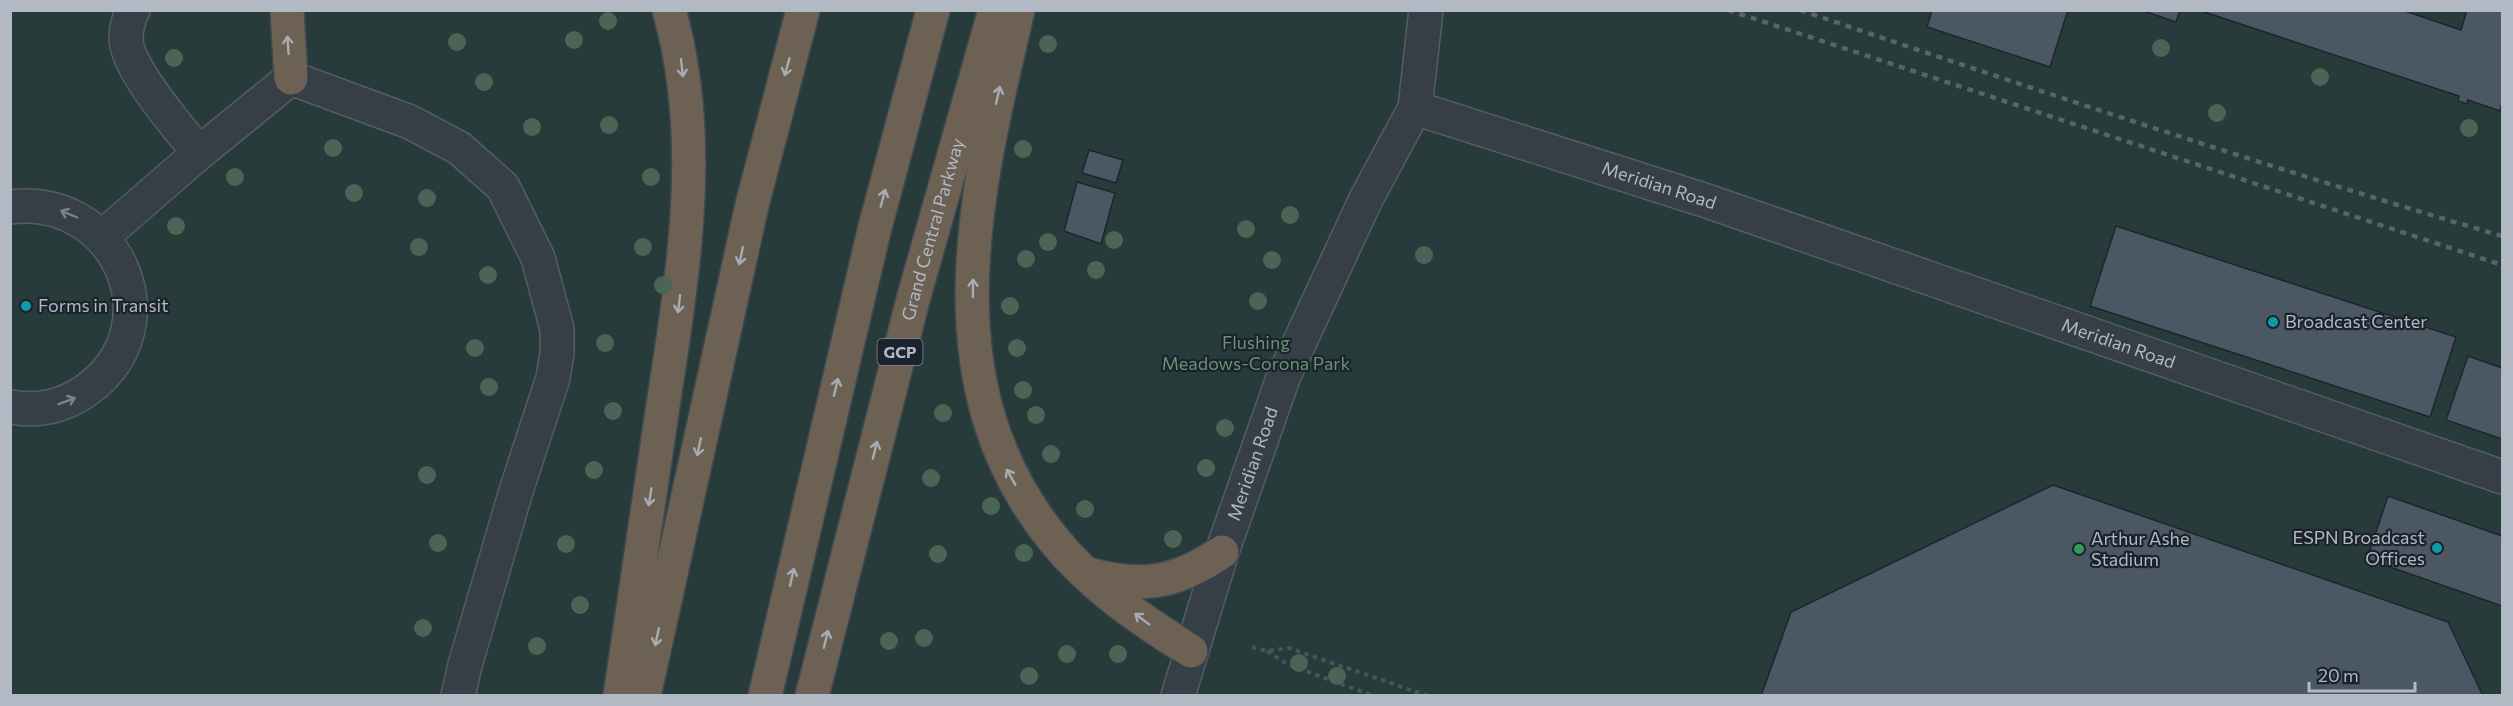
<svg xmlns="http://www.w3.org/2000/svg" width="2513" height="706" viewBox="0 0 2513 706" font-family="Commissioner,sans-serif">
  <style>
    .green { fill: #273b3a }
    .building { fill: #4b5762; stroke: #1d252e; stroke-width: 1.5 }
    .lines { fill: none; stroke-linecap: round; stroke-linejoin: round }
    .minor-casing { stroke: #545c65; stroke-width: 36 }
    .highway-casing { stroke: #414952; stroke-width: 36 }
    .path { stroke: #445657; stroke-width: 4; stroke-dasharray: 4.5 4.5; stroke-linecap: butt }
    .minor { stroke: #363e47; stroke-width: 33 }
    .highway { stroke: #6d6154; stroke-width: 33 }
    .rail { stroke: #58636e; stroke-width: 4.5; stroke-dasharray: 6 6; stroke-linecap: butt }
    .tree { fill: #4a6556 }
    .oneway { stroke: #a7acb3 }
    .oneway2 { stroke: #7a828c }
    .culture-dot { fill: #0f9aa8; stroke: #1b232c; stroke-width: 2 }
    .leisure-dot { fill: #2e9e5b; stroke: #1b232c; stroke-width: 2 }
    .labels { text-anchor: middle; stroke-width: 4.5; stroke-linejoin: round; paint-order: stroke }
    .shield { fill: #1b232c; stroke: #848c96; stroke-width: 1.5 }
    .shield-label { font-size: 16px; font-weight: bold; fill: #b1b9c4 }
    .street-label { font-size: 18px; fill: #b1b9c4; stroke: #1b232c }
    .poi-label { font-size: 18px; fill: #b1b9c4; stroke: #1b232c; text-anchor: start }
    .park-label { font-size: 18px; fill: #6a9270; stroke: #1b232c }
  </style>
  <rect width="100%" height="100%" fill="#232d37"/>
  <path class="green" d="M10,11H2502V695H11Z"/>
  <g class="building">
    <path d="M1932,10H2068L2050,67L1927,27Z"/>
    <path d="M2141,10H2180L2176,22Z"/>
    <path d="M2198,10H2402L2461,30L2467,10H2502V103L2500,111L2468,100L2467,104L2458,101L2459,96Z"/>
    <path d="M1089,150L1123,160L1116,183L1082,173Z"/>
    <path d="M1077,182L1115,193L1101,244L1064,231Z"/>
    <path d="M2116,226L2456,337L2430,417L2090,306Z"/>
    <path d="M2468,356L2502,368V439L2446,420Z"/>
    <path d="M2053,485L2448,622L2483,696H1761L1791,612Z"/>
    <path d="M2388,496L2502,536V606L2367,559Z"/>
  </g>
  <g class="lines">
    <g class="minor-casing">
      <g id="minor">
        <path d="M133,10C129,18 126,29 126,38C126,68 179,128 199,153"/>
        <path id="s1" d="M1415,108L1707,201L2502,477"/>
        <path d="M10,207C117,193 175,325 88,389C65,406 38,412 10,407"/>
        <path d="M102,237L199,153L291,78L410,122L459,148L503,187L538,258L557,329V353L553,378L516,491L465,665L458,696"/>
        <path id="s2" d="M1178,696L1222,552L1283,378L1366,199L1415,108L1426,10"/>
      </g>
    </g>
    <g class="highway-casing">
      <g id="highway">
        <path d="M287,10L291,78"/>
        <path d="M1018,10C976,190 926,383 1054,540C1091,586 1141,620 1191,651"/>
        <path d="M1088,574C1141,589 1177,583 1222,552"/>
        <path d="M620,696C634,601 648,506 662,412C682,280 707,142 669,10"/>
        <path d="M644,696L752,205L803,10"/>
        <path d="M765,696L874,231L933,10"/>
        <path id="s3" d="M812,696L914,296L995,10"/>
      </g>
    </g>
    <g class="path">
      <path d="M1252,647L1267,651L1289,648L1428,696"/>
      <path d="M1267,651L1289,665L1374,696"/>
    </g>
    <use href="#minor" class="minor"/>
    <use href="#highway" class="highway"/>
    <g class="rail">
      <path d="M1728,10L2502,265"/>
      <path d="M1800,10C2033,89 2266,167 2502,236"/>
    </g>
  </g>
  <g class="tree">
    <circle cx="608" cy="21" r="9"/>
    <circle cx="574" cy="40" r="9"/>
    <circle cx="457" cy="42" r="9"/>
    <circle cx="1048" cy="44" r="9"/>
    <circle cx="2161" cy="48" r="9"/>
    <circle cx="174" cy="58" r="9"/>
    <circle cx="2320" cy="77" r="9"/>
    <circle cx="484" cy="82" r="9"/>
    <circle cx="2217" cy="113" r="9"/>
    <circle cx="609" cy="125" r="9"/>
    <circle cx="532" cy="127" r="9"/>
    <circle cx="2469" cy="128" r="9"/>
    <circle cx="333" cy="148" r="9"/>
    <circle cx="1023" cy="149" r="9"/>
    <circle cx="235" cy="177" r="9"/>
    <circle cx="651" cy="177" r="9"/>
    <circle cx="354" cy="193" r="9"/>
    <circle cx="427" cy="198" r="9"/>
    <circle cx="1290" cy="215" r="9"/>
    <circle cx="176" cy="226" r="9"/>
    <circle cx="1246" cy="229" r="9"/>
    <circle cx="1114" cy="240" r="9"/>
    <circle cx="1048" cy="242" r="9"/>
    <circle cx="419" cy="247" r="9"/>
    <circle cx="643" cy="247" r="9"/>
    <circle cx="1424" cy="255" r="9"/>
    <circle cx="1026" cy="259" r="9"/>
    <circle cx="1272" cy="260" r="9"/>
    <circle cx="1096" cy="270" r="9"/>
    <circle cx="488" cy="275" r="9"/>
    <circle cx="663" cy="285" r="9"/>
    <circle cx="1258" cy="301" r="9"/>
    <circle cx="1010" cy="306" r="9"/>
    <circle cx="605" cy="343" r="9"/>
    <circle cx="475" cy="348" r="9"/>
    <circle cx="1017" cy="348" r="9"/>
    <circle cx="489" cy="387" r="9"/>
    <circle cx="1023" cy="390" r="9"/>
    <circle cx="613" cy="411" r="9"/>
    <circle cx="943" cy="413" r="9"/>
    <circle cx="1036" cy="415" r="9"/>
    <circle cx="1225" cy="428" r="9"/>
    <circle cx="1051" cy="454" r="9"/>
    <circle cx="1206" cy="468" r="9"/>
    <circle cx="594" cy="470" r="9"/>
    <circle cx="427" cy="475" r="9"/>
    <circle cx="931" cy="478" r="9"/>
    <circle cx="991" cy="506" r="9"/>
    <circle cx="1085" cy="509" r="9"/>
    <circle cx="1173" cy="539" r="9"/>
    <circle cx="438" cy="543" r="9"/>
    <circle cx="566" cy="544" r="9"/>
    <circle cx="1024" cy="553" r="9"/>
    <circle cx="938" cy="554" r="9"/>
    <circle cx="580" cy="605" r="9"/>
    <circle cx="423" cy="628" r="9"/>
    <circle cx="924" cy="638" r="9"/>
    <circle cx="889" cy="641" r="9"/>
    <circle cx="537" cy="646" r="9"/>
    <circle cx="1067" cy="654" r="9"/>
    <circle cx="1118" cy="654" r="9"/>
    <circle cx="1299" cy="663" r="9"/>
    <circle cx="1029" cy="676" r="9"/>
    <circle cx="1337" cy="676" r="9"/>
  </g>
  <defs><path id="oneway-shaft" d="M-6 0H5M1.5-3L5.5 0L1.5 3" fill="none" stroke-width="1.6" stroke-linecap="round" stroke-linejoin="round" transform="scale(1.5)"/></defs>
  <g class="oneway">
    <use href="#oneway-shaft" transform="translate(288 45) rotate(-94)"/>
    <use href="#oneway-shaft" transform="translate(787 67) rotate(106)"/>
    <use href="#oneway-shaft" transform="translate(682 68) rotate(83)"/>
    <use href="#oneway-shaft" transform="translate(998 95) rotate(-77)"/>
    <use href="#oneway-shaft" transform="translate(883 198) rotate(-75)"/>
    <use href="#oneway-shaft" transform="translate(741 256) rotate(102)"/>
    <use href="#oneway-shaft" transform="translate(973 288) rotate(-89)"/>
    <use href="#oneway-shaft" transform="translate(679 304) rotate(97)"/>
    <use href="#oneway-shaft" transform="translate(836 387) rotate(-77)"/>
    <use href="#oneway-shaft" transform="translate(699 447) rotate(102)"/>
    <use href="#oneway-shaft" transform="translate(875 450) rotate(-76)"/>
    <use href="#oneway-shaft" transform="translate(1011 477) rotate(-119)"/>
    <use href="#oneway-shaft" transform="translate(650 497) rotate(99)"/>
    <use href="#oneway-shaft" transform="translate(792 577) rotate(-77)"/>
    <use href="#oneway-shaft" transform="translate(1142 619) rotate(-143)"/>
    <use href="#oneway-shaft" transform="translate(657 637) rotate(102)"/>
    <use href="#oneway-shaft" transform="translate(826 639) rotate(-76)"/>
  </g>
  <g class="oneway2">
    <use href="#oneway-shaft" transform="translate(69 214) rotate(-157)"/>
    <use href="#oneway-shaft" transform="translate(67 401) rotate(-21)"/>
  </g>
  <g class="culture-dot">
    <circle cx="26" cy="306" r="6"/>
    <circle cx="2273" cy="322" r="6"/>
    <circle cx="2437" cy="548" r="6"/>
  </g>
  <circle class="leisure-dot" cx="2079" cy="549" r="6"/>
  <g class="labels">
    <rect class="shield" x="877.5" y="339" width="45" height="26" rx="4.5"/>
    <g class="shield-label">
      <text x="900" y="358">GCP</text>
    </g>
    <g class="street-label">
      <text dy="6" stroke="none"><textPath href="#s1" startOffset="256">Meridian Road</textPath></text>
      <text dy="6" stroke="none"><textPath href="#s3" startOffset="482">Grand Central Parkway</textPath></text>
      <text dy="6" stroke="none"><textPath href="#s1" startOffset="742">Meridian Road</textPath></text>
      <text dy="6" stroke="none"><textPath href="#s2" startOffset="244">Meridian Road</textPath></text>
    </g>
    <g class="poi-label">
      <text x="38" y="312">Forms in Transit</text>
      <text x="2285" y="328">Broadcast Center</text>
      <text x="2425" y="544" text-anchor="end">ESPN Broadcast<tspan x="2425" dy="21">Offices</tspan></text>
      <text x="2091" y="545">Arthur Ashe<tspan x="2091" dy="21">Stadium</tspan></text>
    </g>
    <g class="park-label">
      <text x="1256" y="349">Flushing<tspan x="1256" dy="21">Meadows-Corona Park</tspan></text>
    </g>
  </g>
  <rect width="2513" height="706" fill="none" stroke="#b1b9c4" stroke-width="24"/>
  <path d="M2309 682v9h106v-9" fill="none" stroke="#b1b9c4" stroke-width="3"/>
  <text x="2318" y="682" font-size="18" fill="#b1b9c4" stroke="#1b232c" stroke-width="4.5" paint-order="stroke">20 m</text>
</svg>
